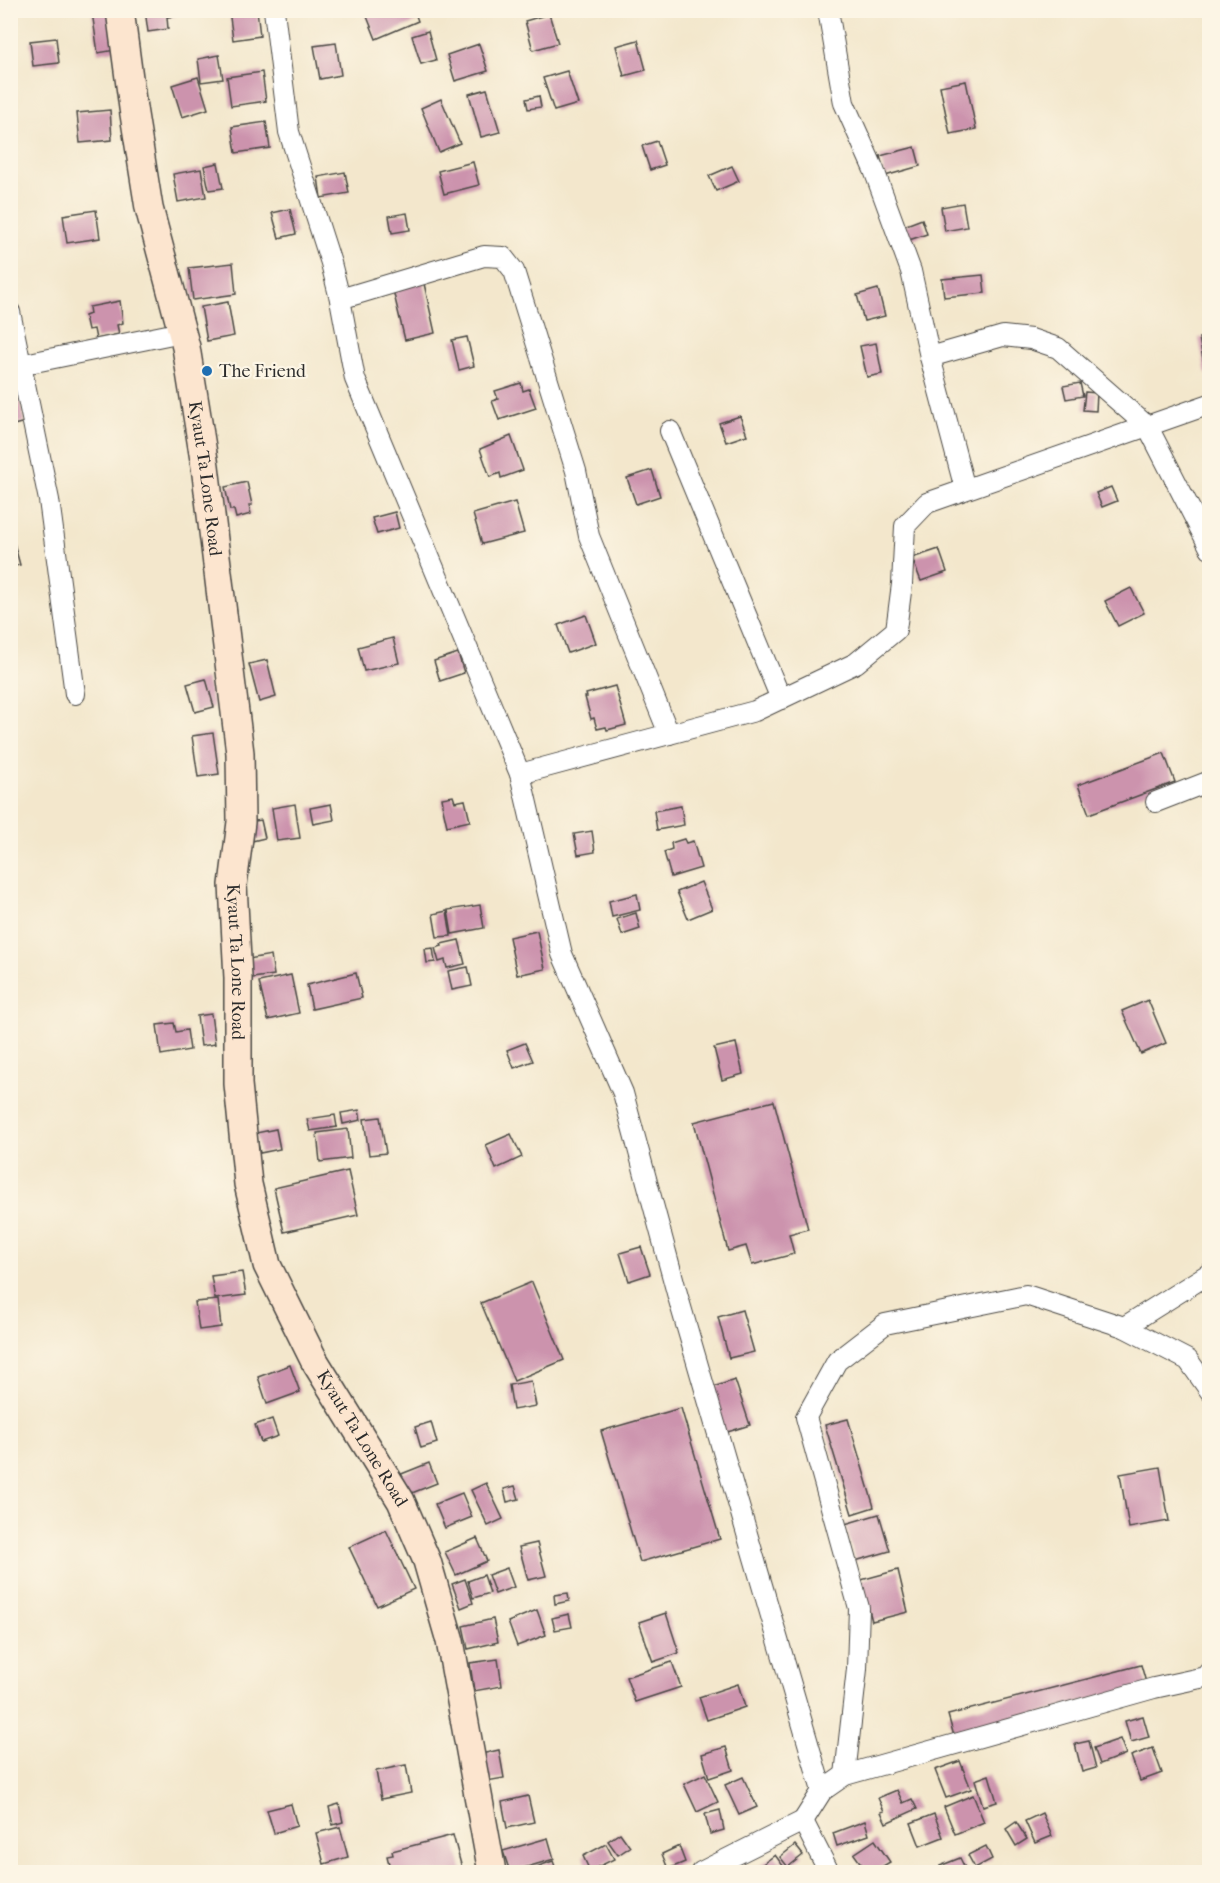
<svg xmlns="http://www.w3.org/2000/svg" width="1220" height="1883" viewBox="0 0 1220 1883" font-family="'IM FELL French Canon',serif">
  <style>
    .building { fill: #cc93ad }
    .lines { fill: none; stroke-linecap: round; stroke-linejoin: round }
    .minor-casing { stroke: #494743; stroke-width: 22 }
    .secondary-casing { stroke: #494743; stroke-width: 30 }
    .minor { stroke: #fff; stroke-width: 20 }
    .secondary { stroke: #fce5cf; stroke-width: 27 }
    .poi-dot { fill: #1f6fb2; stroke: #fcf5e5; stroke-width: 2 }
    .labels { text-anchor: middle; stroke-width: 4.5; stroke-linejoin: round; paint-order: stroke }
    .poi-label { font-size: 18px; fill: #2b2b2b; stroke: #fcf5e5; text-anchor: start }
    .street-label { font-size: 18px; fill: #2b2b2b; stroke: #fcf5e5 }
  </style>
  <rect width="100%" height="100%" fill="#fcf5e5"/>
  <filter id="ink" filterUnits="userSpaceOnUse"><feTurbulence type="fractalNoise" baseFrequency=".0167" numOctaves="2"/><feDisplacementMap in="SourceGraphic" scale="12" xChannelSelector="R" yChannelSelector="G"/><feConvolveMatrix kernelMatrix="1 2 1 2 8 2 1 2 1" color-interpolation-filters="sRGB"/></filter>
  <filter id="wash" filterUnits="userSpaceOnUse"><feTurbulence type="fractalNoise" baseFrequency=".008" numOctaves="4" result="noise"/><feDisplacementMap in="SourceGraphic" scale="24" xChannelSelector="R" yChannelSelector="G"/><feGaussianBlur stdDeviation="1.35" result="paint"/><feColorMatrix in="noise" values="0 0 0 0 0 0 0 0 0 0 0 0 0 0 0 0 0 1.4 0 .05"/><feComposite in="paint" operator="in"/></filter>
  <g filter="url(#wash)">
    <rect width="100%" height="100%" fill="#f3e7cc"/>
    <g id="blocks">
      <g class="building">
        <path d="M111,10L116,50L98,53L92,12Z"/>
        <path d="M145,10H176V16L167,17L168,29L148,32Z"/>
        <path d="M229,10H257L260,36L233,40Z"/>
        <path d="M376,10H414L418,21L376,39L366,14Z"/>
        <path d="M549,14L558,43L533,50L525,21Z"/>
        <path d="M428,31L436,60L421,64L412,36Z"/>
        <path d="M56,38L59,63L33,66L30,41Z"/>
        <path d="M638,40L646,70L624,76L616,46Z"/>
        <path d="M336,43L341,75L320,79L314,46Z"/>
        <path d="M479,44L488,71L455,81L447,55Z"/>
        <path d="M219,55L223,79L201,82L198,59Z"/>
        <path d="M567,71L578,104L554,111L543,78Z"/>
        <path d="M262,72L266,101L231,106L227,77Z"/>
        <path d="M198,77L208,109L182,117L172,85Z"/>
        <path d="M966,81L976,129L950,134L940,86Z"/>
        <path d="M487,89L500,132L481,137L469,94Z"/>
        <path d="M539,96L541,107L528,109L526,99Z"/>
        <path d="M441,99L460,143L439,152L421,108Z"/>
        <path d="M110,110L112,140L80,143L77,113Z"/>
        <path d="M266,122L270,148L236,153L232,127Z"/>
        <path d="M657,141L665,165L650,170L642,146Z"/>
        <path d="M915,147L920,166L885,176L880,156Z"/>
        <path d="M473,162L479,185L444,194L438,171Z"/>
        <path d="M218,163L223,188L209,190L204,166Z"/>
        <path d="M732,166L739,181L716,191L709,176Z"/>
        <path d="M201,169L206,197L178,202L173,174Z"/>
        <path d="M345,172L349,193L321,198L318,177Z"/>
        <path d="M963,203L967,227L945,231L941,207Z"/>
        <path d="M290,209L296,234L279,238L272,213Z"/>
        <path d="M96,210L100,238L67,243L63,215Z"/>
        <path d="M407,213L410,230L392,233L389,216Z"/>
        <path d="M922,219L927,234L906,241L901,227Z"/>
        <path d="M233,263L236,294L193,300L189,268Z"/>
        <path d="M983,275L985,293L944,297L942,279Z"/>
        <path d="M423,279L435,333L405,340L392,286Z"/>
        <path d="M878,289L885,316L864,321L857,295Z"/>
        <path d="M120,301L123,323L117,325L119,334L96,339L94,329L88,330L85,316L90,314L89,307Z"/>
        <path d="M228,302L234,336L207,341L201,307Z"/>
        <path d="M467,337L474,366L459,370L452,340Z"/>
        <path d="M1210,337V374H1206L1199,338Z"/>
        <path d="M876,343L882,374L867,377L860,346Z"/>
        <path d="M521,383L523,391L529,389L536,408L499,420L492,401L498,399L495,391Z"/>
        <path d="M1080,383L1083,396L1066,399L1063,386Z"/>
        <path d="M16,387L25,422L10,426V389Z"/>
        <path d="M1085,392L1097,393L1096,411L1083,410Z"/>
        <path d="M740,416L747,435L726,442L719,423Z"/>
        <path d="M511,436L523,470L501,478L500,473L490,477L480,449Z"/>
        <path d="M652,470L660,496L636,504L627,478Z"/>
        <path d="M247,482L252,505H249L251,514L236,518L234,510H230L225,487Z"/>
        <path d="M1111,487L1117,501L1102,507L1096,493Z"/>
        <path d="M515,502L524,533L482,544L473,514Z"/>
        <path d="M395,512L399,528L377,534L372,518Z"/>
        <path d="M10,528L20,565L10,567Z"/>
        <path d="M939,549L947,572L921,581L912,558Z"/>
        <path d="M1131,588L1144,613L1118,626L1105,601Z"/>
        <path d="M586,615L596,643L568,653L558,625Z"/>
        <path d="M393,638L399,663L364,671L358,647Z"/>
        <path d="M458,653L464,673L440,681L434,661Z"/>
        <path d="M267,660L276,697L259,702L249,664Z"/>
        <path d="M206,679L214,707L195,712L187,684Z"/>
        <path d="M615,686L626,725L607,730L606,727L597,729L594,718L591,719L585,697H587L586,694Z"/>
        <path d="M213,733L219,774L198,777L192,736Z"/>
        <path d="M1164,753L1175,782L1089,814L1078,785Z"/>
        <path d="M453,796L455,802L465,800L470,821L447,826L442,804H443L442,798Z"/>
        <path d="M295,804L300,838L277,841L272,808Z"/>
        <path d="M331,804L334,820L313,824L310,808Z"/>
        <path d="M681,806L684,825L657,830L654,811Z"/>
        <path d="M261,820L265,838L252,841L249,822Z"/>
        <path d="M592,831L595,852L578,855L574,834Z"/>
        <path d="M684,839L686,843L693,841L701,868L671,877L664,852L672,849L671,843Z"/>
        <path d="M701,882L712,909L688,919L677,892Z"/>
        <path d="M637,894L640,910L612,917L609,901Z"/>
        <path d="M480,905L484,928L452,934L448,910Z"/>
        <path d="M447,911L451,936L437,937L433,914Z"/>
        <path d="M636,913L640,929L622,935L617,919Z"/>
        <path d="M537,931L545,969L517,975L509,937Z"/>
        <path d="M459,940L465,964L447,968L445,960L439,962L435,948L442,946L441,944Z"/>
        <path d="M433,948L435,962L427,963L425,949Z"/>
        <path d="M271,955L274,975L246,979L243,960Z"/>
        <path d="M468,967L472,986L452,990L448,971Z"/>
        <path d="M356,973L362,998L312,1009L307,985Z"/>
        <path d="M291,975L299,1013L268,1020L259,982Z"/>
        <path d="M1148,1000L1166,1043L1141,1054L1122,1011Z"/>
        <path d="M211,1014L215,1044L201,1046L197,1016Z"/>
        <path d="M174,1023L176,1032L187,1030L190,1050L161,1055L157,1025Z"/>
        <path d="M525,1043L533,1061L514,1068L507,1050Z"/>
        <path d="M736,1043L743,1074L722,1080L714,1048Z"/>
        <path d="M774,1101L808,1229L789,1234L794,1254L752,1265L746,1246L728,1251L694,1122Z"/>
        <path d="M359,1110L361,1120L343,1124L341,1113Z"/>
        <path d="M335,1115L337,1127L310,1131L307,1119Z"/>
        <path d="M380,1117L386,1153L369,1155L364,1119Z"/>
        <path d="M276,1129L280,1149L260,1153L256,1133Z"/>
        <path d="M348,1129L351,1158L320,1162L317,1133Z"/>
        <path d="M511,1134L522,1157L496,1169L486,1145Z"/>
        <path d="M348,1171L358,1215L284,1232L274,1188Z"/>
        <path d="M641,1247L650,1274L629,1281L620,1253Z"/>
        <path d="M242,1272L246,1295L215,1299L211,1276Z"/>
        <path d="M532,1282L564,1360L514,1381L481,1303Z"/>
        <path d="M218,1300L221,1327L199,1330L195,1302Z"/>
        <path d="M742,1310L754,1352L729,1358L718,1317Z"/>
        <path d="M290,1365L300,1392L267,1404L258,1377Z"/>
        <path d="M735,1380L750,1425L721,1434L707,1389Z"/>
        <path d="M531,1381L536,1406L513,1410L509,1385Z"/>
        <path d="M681,1408L720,1539L640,1562L601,1431Z"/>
        <path d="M272,1419L278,1436L261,1442L255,1425Z"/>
        <path d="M848,1419L874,1507L852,1514L825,1425Z"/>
        <path d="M431,1422L437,1443L421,1448L415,1427Z"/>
        <path d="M429,1463L437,1483L407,1495L399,1475Z"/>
        <path d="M1160,1467L1169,1521L1129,1528L1120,1474Z"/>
        <path d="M486,1483L503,1519L488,1526L471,1490Z"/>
        <path d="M515,1486L519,1499L507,1502L504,1489Z"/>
        <path d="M462,1493L472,1517L445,1528L435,1504Z"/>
        <path d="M879,1514L890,1551L855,1561L845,1524Z"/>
        <path d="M386,1530L414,1589L377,1606L349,1547Z"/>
        <path d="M477,1538L487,1561L456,1575L445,1552Z"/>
        <path d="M537,1543L546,1576L528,1580L519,1547Z"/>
        <path d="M507,1568L514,1587L495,1594L488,1575Z"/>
        <path d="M898,1570L908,1612L872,1621L861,1580Z"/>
        <path d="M484,1575L490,1593L473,1598L468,1581Z"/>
        <path d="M465,1579L473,1603L461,1608L452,1584Z"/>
        <path d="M568,1593L569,1601L555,1604L554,1595Z"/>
        <path d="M537,1610L546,1635L517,1646L508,1622Z"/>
        <path d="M666,1613L679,1653L653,1662L639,1622Z"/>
        <path d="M569,1614L572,1627L555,1630L552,1618Z"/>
        <path d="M493,1619L498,1642L468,1649L463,1626Z"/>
        <path d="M498,1659L502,1686L474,1691L470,1663Z"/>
        <path d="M672,1662L681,1687L635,1702L626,1677Z"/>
        <path d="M1141,1665L1147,1686L954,1736L948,1715Z"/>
        <path d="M738,1684L745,1707L707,1720L699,1697Z"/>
        <path d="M1143,1716L1149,1737L1131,1742L1125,1721Z"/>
        <path d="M1120,1739L1126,1754L1100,1764L1094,1748Z"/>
        <path d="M1089,1741L1096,1768L1082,1772L1075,1744Z"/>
        <path d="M726,1747L733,1770L709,1778L702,1754Z"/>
        <path d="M1153,1748L1162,1773L1140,1781L1131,1756Z"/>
        <path d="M499,1750L504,1778L487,1781L481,1754Z"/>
        <path d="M960,1761L971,1789L946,1798L935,1770Z"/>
        <path d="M406,1765L411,1793L381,1799L376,1771Z"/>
        <path d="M705,1774L718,1802L697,1812L684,1784Z"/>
        <path d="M989,1775L997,1802L983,1806L975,1780Z"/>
        <path d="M743,1777L757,1807L739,1815L725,1785Z"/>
        <path d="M897,1790L903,1803L912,1799L917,1809L886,1823L881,1812L884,1811L878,1798Z"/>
        <path d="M973,1795L984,1822L955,1834L944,1807Z"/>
        <path d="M528,1796L534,1822L507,1828L502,1802Z"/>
        <path d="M291,1804L297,1826L274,1833L267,1810Z"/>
        <path d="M339,1804L343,1822L333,1825L329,1807Z"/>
        <path d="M720,1810L724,1830L710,1834L705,1814Z"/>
        <path d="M1042,1813L1052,1836L1035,1843L1025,1821Z"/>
        <path d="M934,1814L943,1837L920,1846L911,1823Z"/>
        <path d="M865,1821L869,1835L837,1846L833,1833Z"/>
        <path d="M1016,1822L1027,1839L1016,1846L1006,1829Z"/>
        <path d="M340,1827L348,1857L324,1864L316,1833Z"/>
        <path d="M620,1833L630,1847L618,1855L608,1841Z"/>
        <path d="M453,1835L463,1872H391L387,1856L393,1855L392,1851Z"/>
        <path d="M548,1838L554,1859L510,1872L503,1851Z"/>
        <path d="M875,1840L890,1862L873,1872H867L854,1854Z"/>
        <path d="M606,1844L614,1859L590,1871L583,1856Z"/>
        <path d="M795,1845L803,1855L788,1867L780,1857Z"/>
        <path d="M679,1846L685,1862L668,1869L662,1854Z"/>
        <path d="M986,1846L992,1859L975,1868L968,1855Z"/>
        <path d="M775,1855L784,1867L777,1872H752Z"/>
        <path d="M960,1858L967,1872H943L940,1866Z"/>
        <path d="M553,1861L557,1872H522Z"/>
      </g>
    </g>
  </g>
  <g filter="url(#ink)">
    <use href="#blocks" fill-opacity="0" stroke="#494743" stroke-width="1.5"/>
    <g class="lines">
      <g class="minor-casing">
        <g id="minor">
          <path d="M274,10L289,132L331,263L340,299L355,379L520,774L562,954L623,1093L678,1297L822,1791"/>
          <path d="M828,10L844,103L874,170L911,271L930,357L965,489"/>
          <path d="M340,299L484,256L503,257L514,271L576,471L589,536L669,734"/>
          <path d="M10,312L49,500L75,694"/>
          <path d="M930,357L1003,336L1031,339L1058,348L1148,427L1210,548"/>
          <path d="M10,367L182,332"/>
          <path d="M670,431L781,699"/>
          <path d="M520,774L755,711L856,663L896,630L902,584L905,526L927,503L1210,404"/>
          <path d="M1156,802L1210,781"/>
          <path d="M1124,1327L1210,1273"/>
          <path d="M845,1775L857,1669L859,1608L806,1417L837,1361L885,1324L1026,1295L1124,1327L1188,1360L1210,1391"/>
          <path d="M803,1821L822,1791L845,1775L1154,1688L1205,1677L1210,1671"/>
          <path d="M701,1872L803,1821L829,1872"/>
        </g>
      </g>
      <g class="secondary-casing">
        <g id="secondary">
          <path id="s1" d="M120,10L133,108L149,208L186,347L205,466L240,753L241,822L233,885L238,978V1084L248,1184L267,1265L314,1360L401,1501L427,1561L450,1641L492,1872"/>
        </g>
      </g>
      <use href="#minor" class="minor"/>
      <use href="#secondary" class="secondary"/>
    </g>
  </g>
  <circle class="poi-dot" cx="207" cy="371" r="6"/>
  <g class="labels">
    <g class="poi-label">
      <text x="219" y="377">The Friend</text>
    </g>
    <g class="street-label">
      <text dy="6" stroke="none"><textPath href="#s1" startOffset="477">Kyaut Ta Lone Road</textPath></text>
      <text dy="6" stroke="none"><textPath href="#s1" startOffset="963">Kyaut Ta Lone Road</textPath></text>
      <text dy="6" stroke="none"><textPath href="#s1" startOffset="1467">Kyaut Ta Lone Road</textPath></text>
    </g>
  </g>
  <rect width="1220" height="1883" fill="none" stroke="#fcf5e5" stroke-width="36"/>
</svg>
